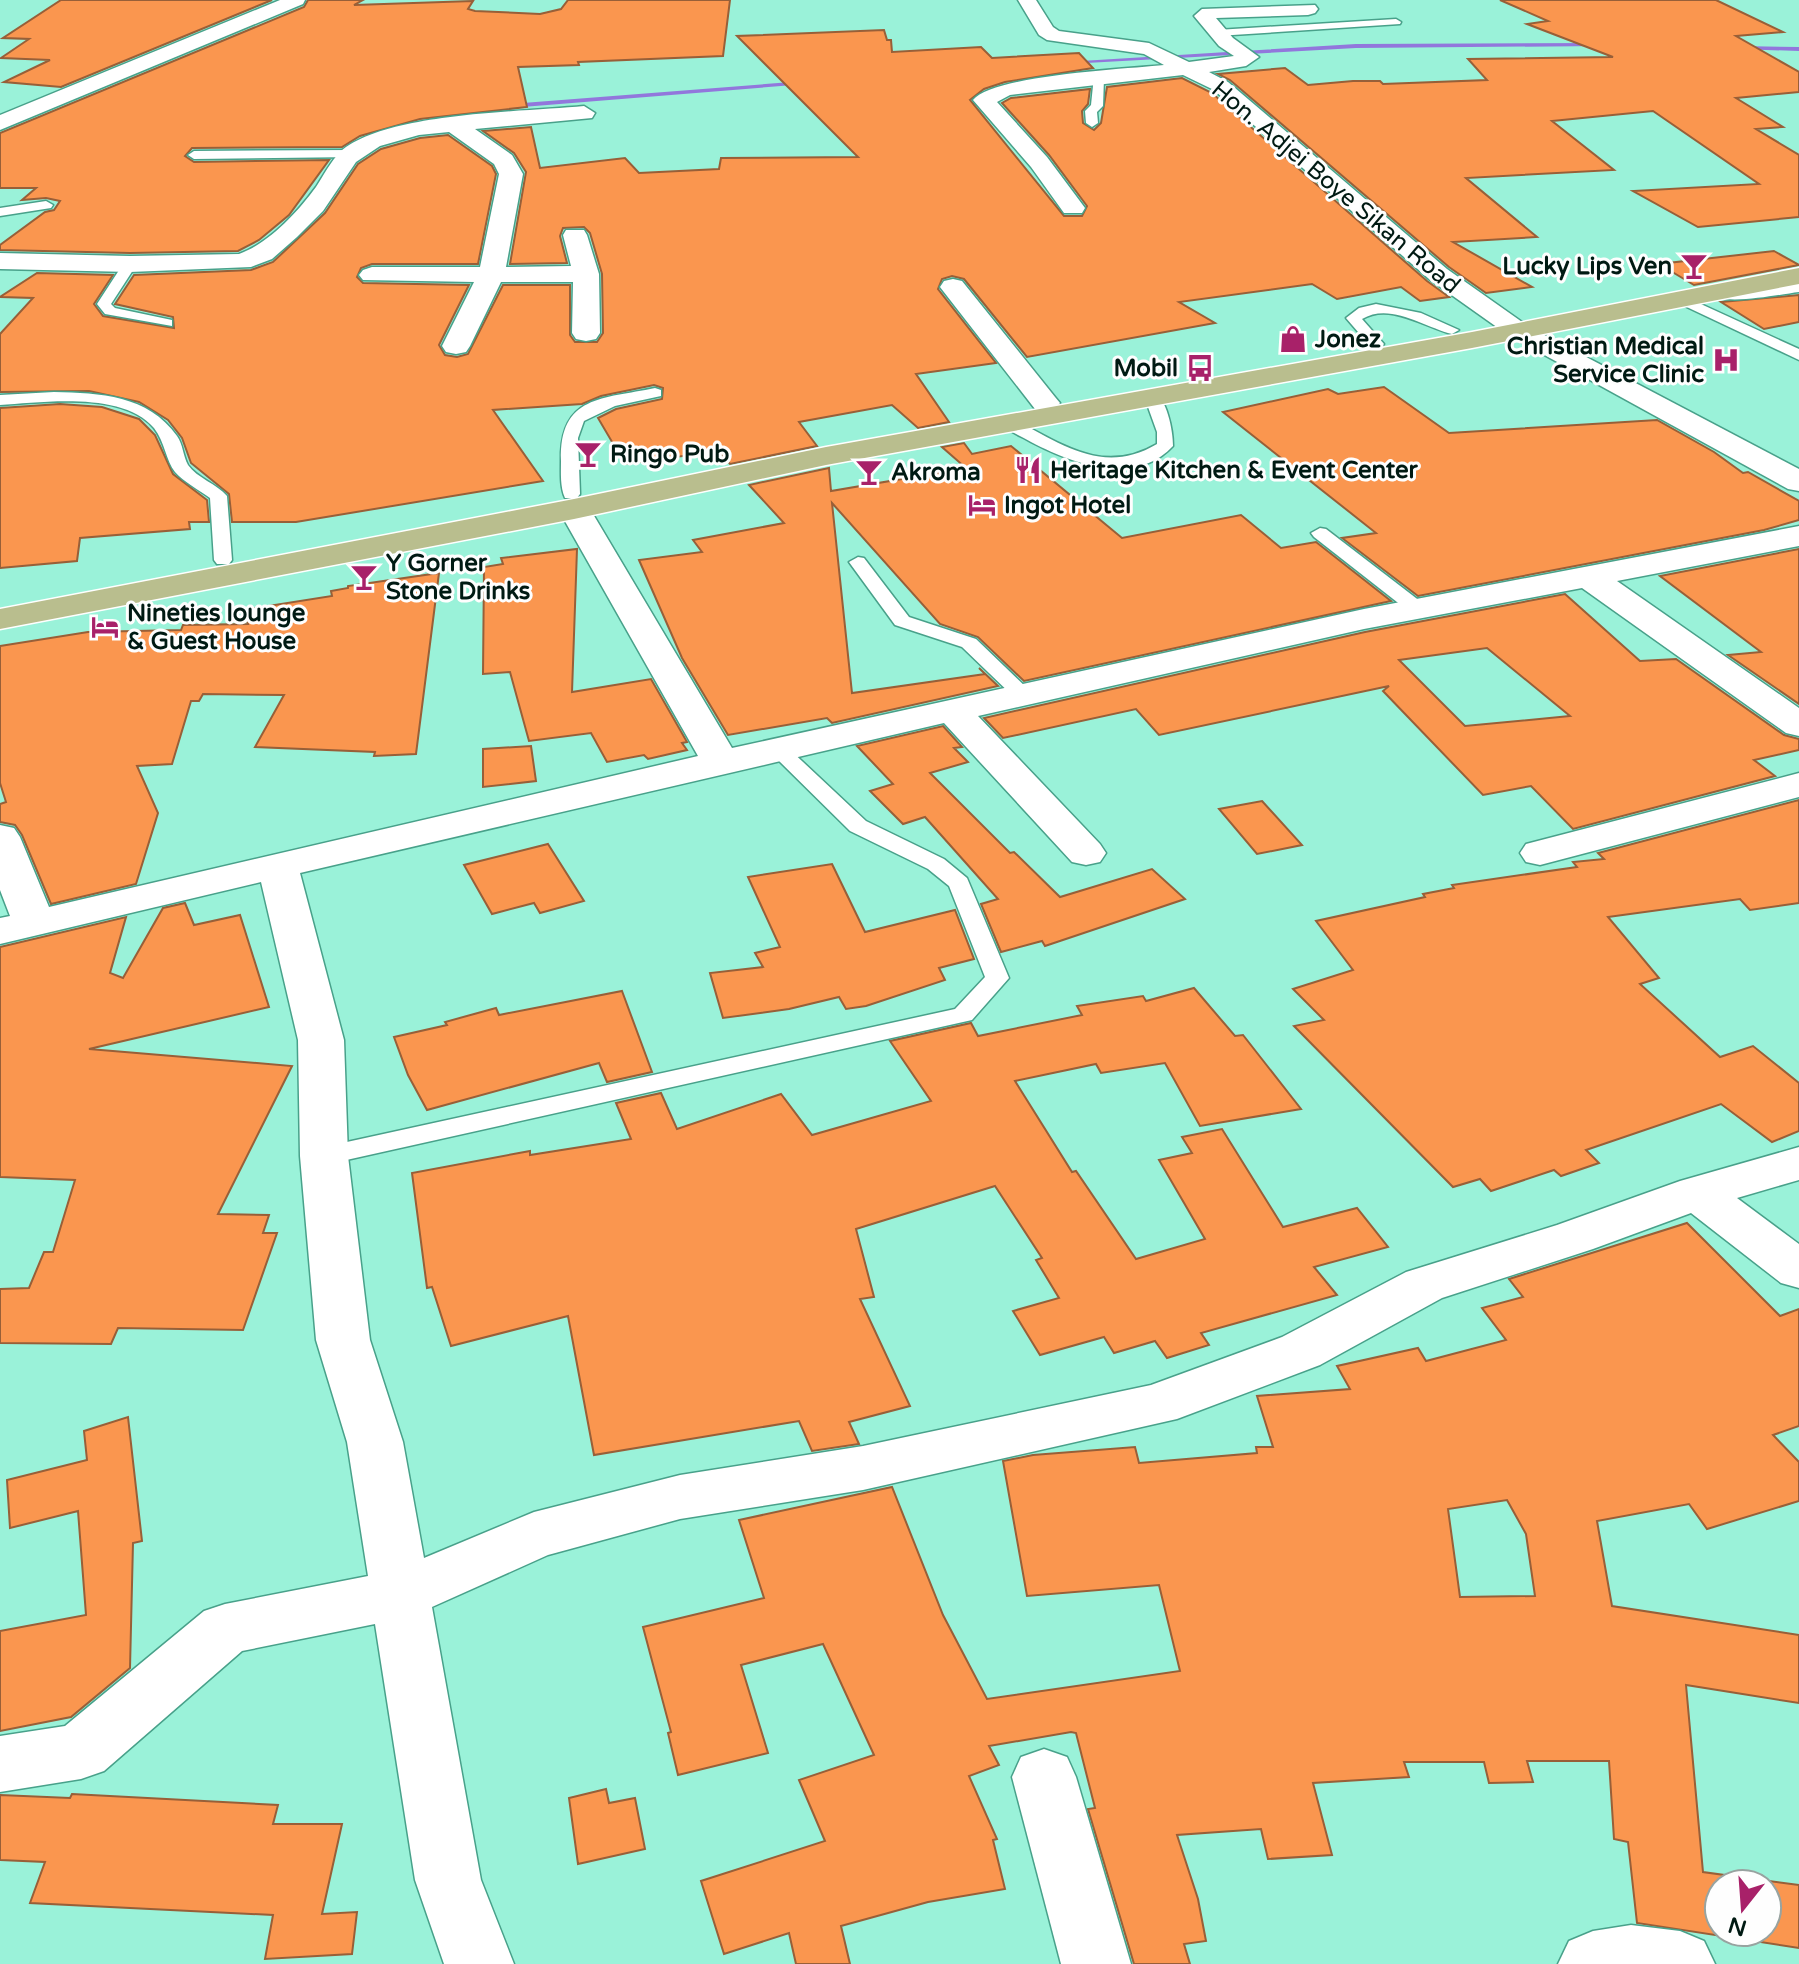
<svg xmlns="http://www.w3.org/2000/svg" width="1799" height="1964" viewBox="0 0 1799 1964" font-family="'Varela Round',sans-serif">
  <style>
    .lines { fill: none; stroke-linecap: round; stroke-linejoin: round }
    .stream { fill: #9277dc; fill-rule: evenodd }
    .building { fill: #fa964f; stroke: #985f38; stroke-width: 2; fill-rule: evenodd }
    .service-casing { stroke: #48a18a; stroke-width: 3 }
    .minor-casing { stroke: #48a18a; stroke-width: 3 }
    .tertiary-casing { stroke: #48a18a; stroke-width: 3 }
    .primary-casing { stroke: #fff; stroke-width: 3 }
    .service { fill: #fff; fill-rule: evenodd }
    .minor { fill: #fff; fill-rule: evenodd }
    .tertiary { fill: #fff; fill-rule: evenodd }
    .primary { fill: #b9be8e; fill-rule: evenodd }
    .labels { text-anchor: middle; stroke-width: 6; stroke-linejoin: round; paint-order: stroke }
    .far-street-label { font-size: 24px; fill: #001a13; stroke: #fefefe }
    .far-poi-label { font-size: 24px; font-weight: bold; fill: #001a13; stroke: #fefefe; text-anchor: start }
  </style>
  <rect width="100%" height="100%" fill="#9af2d9"/>
  <g class="lines">
    <g class="stream">
      <path d="M1599,43L1601,46L1356,48L1068,64L1065,62L1356,44Z"/>
      <path d="M1739,46L1799,47V51L1737,49Z"/>
      <path d="M804,81L806,84L510,108L507,106L510,104Z"/>
    </g>
  </g>
  <g class="building">
    <path d="M61,0H272L61,87L4,82L50,60L1,58L29,39L3,38Z"/>
    <path d="M308,0H363L354,5L473,1L468,9L475,11L540,14L561,9L568,0H730L723,56L578,62L579,65L518,67L527,107L420,119L360,136L342,147L192,148L185,156L194,162L329,160L289,215L259,240L238,251L130,253L0,250V245L45,212L54,210L60,201L46,198L22,200L36,188H0V133L304,7Z"/>
    <path d="M1500,0H1716L1783,32L1736,36L1799,72V92L1736,98L1783,127L1756,129L1799,155V217L1698,227L1633,191L1759,184L1653,111L1552,121L1614,170L1466,178L1537,237L1453,242L1532,287L1486,293L1449,267L1230,80L1218,74L1285,68L1308,85L1353,81H1380L1383,84L1487,80L1468,59L1613,57L1527,24L1548,21Z"/>
    <path d="M884,30L887,40H891L892,52L981,47L992,58L1079,53L1093,68L1005,82L984,89L970,100L1064,216H1082L1087,206L1049,155L1002,103L1011,98L1090,89L1088,104L1082,111L1083,123L1094,130L1101,123L1107,87L1182,78L1212,93L1427,281L1449,297L1420,301L1401,287L1337,299L1312,284L1179,302L1215,323L1027,357L964,279L952,276L942,279L938,289L996,363L916,374L949,422L918,428L892,405L799,422L817,446L730,464L719,451L625,464L598,418L616,409L662,399L663,388L654,385L601,396L582,404L493,410L543,481L296,522H232L229,494L191,463L182,438L168,420L139,402L89,391L0,392V334L33,298L0,297L37,273L113,275L94,304L103,316L174,328L173,317L115,304L134,275L251,270L273,262L325,213L358,164L381,149L420,138L448,135L492,166L496,174L478,264H372L361,268L357,277L363,283L469,285L439,345L445,355L457,357L468,354L503,285H570V335L575,342H597L603,333L602,274L590,233L584,227L563,228L560,236L567,263L510,264L526,172L514,153L483,131L531,127L540,168L625,158L639,173L719,169L721,158L858,157L737,36Z"/>
    <path d="M1774,251L1799,265L1694,285L1659,264Z"/>
    <path d="M1799,295V322L1764,329L1721,302Z"/>
    <path d="M1384,387L1449,433L1657,420L1714,452L1743,473L1748,472L1799,501V520L1764,530L1418,596L1342,538L1376,533L1223,412L1328,389L1338,394Z"/>
    <path d="M60,404L102,407L139,419L155,435L173,474L207,500L209,522H189L190,529L80,538L77,561L0,568V408Z"/>
    <path d="M964,443L972,454L1011,446L1122,538L1241,515L1281,548L1316,542L1391,601L1024,681L978,637L940,624L832,503L852,693L985,674L979,668L998,686L832,723L827,718L728,735L682,658L639,560L702,552L693,540L784,523L749,485L829,468L831,491L966,468L942,447Z"/>
    <path d="M577,549L572,692L651,679L687,742L682,743L687,750L648,759L644,755L607,762L591,733L529,741L510,672L483,674L484,567L503,564L501,558Z"/>
    <path d="M1799,549V704L1728,655L1761,652L1660,576Z"/>
    <path d="M439,573L416,754L374,756L375,752L255,747L284,695L203,694L199,701H191L172,764L137,766L158,813L136,884L51,904L22,835L15,825L0,822V804L6,802L0,783V646L88,632L181,630L183,625L248,624L243,610L332,596L331,591L348,588V586Z"/>
    <path d="M1565,594L1640,661L1676,659L1784,735L1799,739V750L1754,760L1775,776L1573,829L1531,786L1483,795L1383,691L1389,686L1159,735L1136,709L1003,738L984,718L1365,632ZM1487,648L1570,716L1465,726L1399,660Z"/>
    <path d="M943,726L962,747L954,748L968,762L930,773L1010,853L1014,852L1060,897L1152,869L1185,899L1045,946L1042,941L1001,952L981,904L998,899L925,817L903,824L870,791L893,784L857,746Z"/>
    <path d="M531,746L536,781L483,787V749Z"/>
    <path d="M1799,800V903L1750,910L1740,899L1608,917L1659,978L1640,984L1720,1057L1753,1046L1799,1083V1131L1772,1142L1721,1104L1586,1150L1599,1163L1561,1176L1554,1170L1491,1191L1480,1179L1453,1187L1294,1026L1324,1020L1293,989L1353,970L1316,921L1425,897L1423,894L1454,888L1452,885L1577,867L1573,862L1604,859L1598,853Z"/>
    <path d="M1262,801L1302,845L1257,854L1219,809Z"/>
    <path d="M548,844L584,901L540,913L534,903L492,914L464,865Z"/>
    <path d="M832,864L865,932L955,910L974,959L939,968L945,980L866,1006L846,1009L839,997L789,1009L723,1018L710,973L763,967L755,953L780,947L748,877Z"/>
    <path d="M185,903L194,925L240,915L269,1007L89,1049L292,1066L218,1214L269,1215L263,1233H277L243,1330L118,1328L111,1344L0,1343V1289L29,1288L44,1252H53L75,1180L0,1177V947L126,917L110,973L123,978L163,908Z"/>
    <path d="M1194,988L1235,1036L1243,1035L1301,1109L1200,1126L1165,1063L1101,1073L1096,1064L1015,1081L1072,1172L1076,1171L1136,1259L1205,1239L1159,1160L1192,1153L1182,1137L1222,1129L1283,1227L1357,1208L1388,1247L1314,1267L1337,1295L1201,1333L1209,1345L1167,1358L1155,1341L1114,1353L1104,1337L1040,1355L1013,1311L1059,1298L1036,1260L1042,1258L995,1186L856,1229L874,1297L860,1299L910,1406L849,1422L859,1444L812,1451L799,1421L594,1455L568,1316L451,1346L432,1287L427,1288L412,1173L530,1151V1155L631,1139L616,1103L661,1093L677,1129L781,1094L812,1135L931,1101L890,1041L971,1023L978,1036L1082,1015L1077,1006L1143,996L1146,1001Z"/>
    <path d="M622,991L652,1072L607,1082L599,1063L427,1110L408,1075L394,1037L447,1025L445,1022L496,1008L499,1015Z"/>
    <path d="M1687,1223L1780,1316L1799,1309V1426L1773,1435L1799,1462V1501L1707,1529L1689,1504L1597,1521L1612,1606L1799,1635V1703L1686,1685L1703,1872L1799,1885V1948L1637,1923L1628,1842L1614,1839L1609,1761H1527L1533,1782L1489,1783L1484,1762H1404L1409,1777L1313,1783L1332,1855L1268,1859L1261,1829L1177,1835L1198,1899L1206,1941L1184,1944L1190,1964H1134L1088,1809L1095,1808L1076,1733L1071,1732L989,1746L999,1765L969,1776L997,1839L993,1840L1005,1889L928,1902L841,1926L850,1964H796L789,1933L724,1954L701,1881L825,1841L799,1780L874,1755L823,1644L741,1665L768,1753L678,1775L668,1733L671,1732L643,1627L764,1598L739,1520L892,1487L943,1615L987,1699L1180,1671L1159,1585L1027,1596L1003,1461L1033,1455L1135,1447L1139,1463L1257,1453L1256,1447H1273L1257,1396L1350,1389L1337,1366L1418,1348L1426,1361L1506,1340L1482,1308L1523,1297L1509,1279ZM1507,1500L1526,1534L1535,1596L1460,1597L1448,1509ZM1719,1884H1767V1932H1719Z"/>
    <path d="M128,1417L142,1541L133,1543L130,1668L71,1717L0,1731V1631L86,1615L78,1511L10,1528L7,1480L87,1460L84,1431Z"/>
    <path d="M606,1789L609,1803L635,1798L645,1849L578,1864L569,1798Z"/>
    <path d="M72,1794L278,1805L273,1824H342L322,1914L357,1912L352,1954L265,1959L273,1915L30,1903L45,1862L0,1860V1795L70,1798Z"/>
  </g>
  <g class="lines">
    <g class="service-casing">
      <g id="service">
        <path d="M1396,19L1401,22L1400,24L1217,36L1212,33L1217,30Z"/>
        <path d="M1094,76L1104,78L1103,106L1097,112L1098,123L1092,127L1086,123L1085,111L1091,105Z"/>
        <path d="M353,150L359,154L357,157L194,159L188,155L194,151Z"/>
        <path d="M46,201L53,205L51,208L0,216V208Z"/>
        <path d="M130,260L137,264L111,304L115,308L172,320V326L105,314L97,304L125,261Z"/>
        <path d="M1799,284V292C1775,295 1722,307 1703,292L1710,288L1744,291Z"/>
        <path d="M1679,294L1799,349V360L1674,301L1672,298Z"/>
        <path d="M1376,304L1421,313L1459,330L1452,334C1424,327 1390,302 1362,319L1384,344L1381,347H1371L1346,318L1359,308Z"/>
        <path d="M655,388L661,390V396L615,406L584,421L578,438L580,494L577,498H565C560,487 561,473 561,461C559,395 603,399 655,388Z"/>
        <path d="M1152,391C1167,397 1173,431 1173,446C1135,487 1073,464 1031,442C1021,436 1007,431 999,422L1007,417L1013,419C1062,444 1103,476 1157,444V432L1144,396Z"/>
        <path d="M54,392C100,393 148,395 177,436C183,444 183,456 188,465C197,478 217,484 227,496L232,560L229,564H217L214,560L210,498C199,490 184,482 175,472C166,461 165,442 154,428C123,391 43,402 0,405V395Z"/>
        <path d="M1320,528L1326,529L1425,605L1427,609L1425,613H1411L1314,537L1311,533Z"/>
        <path d="M858,557L864,558L909,617L976,639L1030,691L1033,695L1030,699H1016L962,647L895,625L849,562Z"/>
        <path d="M780,745L787,747L866,821L944,859L967,878L1009,978L972,1020L324,1165L315,1162L311,1156L315,1150L324,1147L955,1009L985,977L949,886L928,869L850,831L773,755L770,751Z"/>
      </g>
    </g>
    <g class="minor-casing">
      <g id="minor">
        <path d="M1018,0H1036L1053,27L1059,31L1149,43L1189,62L1234,56L1219,46L1194,16L1202,9L1315,5L1318,9L1315,13L1308,15L1216,18L1233,38L1259,57L1246,66L1209,72L1228,82L1447,269L1532,329L1528,335H1508L1429,279L1214,90L1183,75L1010,95L997,102L1047,157L1085,208L1082,213H1064L1031,167L973,100C993,75 1127,69 1164,65L1144,54L1047,40L1039,35Z"/>
        <path d="M584,106L595,113L592,118L475,129L512,155L523,174L506,267L571,266L563,235L566,230H584L587,235L599,274L600,333L596,339L586,341L576,339L572,333L573,282H501L470,346L466,352L456,354L446,352L442,346L474,282L363,280L359,275L363,270L372,267H480L499,174L494,164L449,132L419,135L380,146L356,162L323,211L297,237L272,259L251,267L130,272L0,269V253L130,256L239,254C269,243 297,213 316,187C323,176 331,161 340,152C384,112 524,112 584,106Z"/>
        <path d="M953,279L962,281L1055,397L1060,403L1055,409L1045,412L1035,409L940,287L944,281Z"/>
        <path d="M574,499L585,502L590,509L732,748L1364,609L1799,526V546L1617,581L1799,708V736L1786,733L1582,588L1364,629L978,716L1100,844L1106,853L1100,862L1086,865L1072,862L944,723L300,873L344,1040L348,1156L370,1340L403,1442L424,1558L534,1512L680,1475L863,1446L1151,1385L1282,1337L1406,1272L1557,1225L1680,1181L1799,1147V1180L1737,1198L1799,1244V1288L1781,1283L1691,1213L1593,1249L1442,1298L1320,1365L1177,1419L863,1490L680,1519L548,1555L432,1607L481,1880L514,1964H444L415,1880L375,1624L242,1651L104,1771L81,1779L0,1792V1736L65,1726L204,1611L225,1604L368,1576L347,1442L316,1340L300,1156L298,1040L261,882L0,944V918L10,916L0,890V825L14,828L20,837L49,907L698,756L558,509L563,502Z"/>
        <path d="M1799,773V797L1540,865L1526,862L1520,853L1526,844Z"/>
        <path d="M1044,1749L1067,1757L1076,1777L1131,1964H1061L1012,1777L1021,1757Z"/>
        <path d="M1631,1925L1680,1931L1704,1941L1715,1964H1558L1569,1941L1593,1931Z"/>
      </g>
    </g>
    <g class="tertiary-casing">
      <g id="tertiary">
        <path d="M280,0H305L303,4L0,130V115Z"/>
        <path d="M1518,321L1799,469V491L1788,489L1508,335L1504,329L1508,323Z"/>
      </g>
    </g>
    <g class="primary-casing">
      <path id="primary" d="M1799,268V284L1472,348L826,465L574,519L0,629V609L574,499L826,447L1472,332Z"/>
    </g>
    <use href="#service" class="service"/>
    <use href="#minor" class="minor"/>
    <use href="#tertiary" class="tertiary"/>
    <use href="#primary" class="primary"/>
  </g>
  <defs>
    <g id="bar-bare" transform="scale(2.16)"><path d="M-6-5H6L.8 .8V4.5H3.5V6h-7V4.5H-.8V.8Z" fill="#a82169" stroke="#fefefe" stroke-width="2.5" paint-order="stroke"/></g>
    <g id="shop-bare" transform="scale(2.16)"><path d="M-5-2.5h2.3a2.7 3.5 0 0 1 5.4 0H5L5.5 6h-11ZM-1.5-2.5h3a1.5 2.3 0 0 0-3 0Z" fill="#a82169" stroke="#fefefe" stroke-width="2.5" paint-order="stroke"/></g>
    <g id="hospital-bare" transform="scale(2.16)"><path d="M-5-5h3v3.5h4V-5h3V5h-3V1.5h-4V5h-3Z" fill="#a82169" stroke="#fefefe" stroke-width="2.5" paint-order="stroke"/></g>
    <g id="bus-bare" transform="scale(2.16)"><path d="M-5-6H5V4H4V6H2V4H-2V6H-4V4H-5ZM-3.5-4V0h7V-4ZM-3.5 1.2v1.5H-2V1.2ZM2 1.2v1.5H3.5V1.2Z" fill="#a82169" stroke="#fefefe" stroke-width="2.5" paint-order="stroke"/></g>
    <g id="restaurant-bare" transform="scale(2.16)"><path d="M-5-6h1v4h1v-4h1v4h1v-4h1v5L-1.5 .5V6h-2V.5L-5-1ZM5-6V6H3V1.5H1.5Q1.5-4 5-6Z" fill="#a82169" stroke="#fefefe" stroke-width="2.5" paint-order="stroke"/></g>
    <g id="hotel-bare" transform="scale(2.16)"><path d="M-6-4.5h1.5V1H6V5H4.5V3h-9V5H-6ZM-4 0a1.8 1.8 0 1 1 3.6 0ZM.5 0V-2.5h3Q6-2.5 6 0Z" fill="#a82169" stroke="#fefefe" stroke-width="2.5" paint-order="stroke"/></g>
  </defs>
  <g fill-rule="evenodd">
    <use href="#bar-bare" x="1694" y="266"/>
    <use href="#shop-bare" x="1293" y="339"/>
    <use href="#hospital-bare" x="1726" y="360"/>
    <use href="#bus-bare" x="1200" y="368"/>
    <use href="#bar-bare" x="588" y="454"/>
    <use href="#restaurant-bare" x="1028" y="470"/>
    <use href="#bar-bare" x="869" y="472"/>
    <use href="#hotel-bare" x="982" y="505"/>
    <use href="#bar-bare" x="364" y="577"/>
    <use href="#hotel-bare" x="105" y="627"/>
  </g>
  <g class="labels">
    <g class="far-street-label">
      <text transform="translate(1336 187) rotate(40)" y="8">Hon. Adjei Boye Sikan Road</text>
    </g>
    <g class="far-poi-label">
      <text x="1672" y="274" text-anchor="end">Lucky Lips Ven</text>
      <text x="1315" y="347">Jonez</text>
      <text x="1704" y="354" text-anchor="end">Christian Medical<tspan x="1704" dy="28">Service Clinic</tspan></text>
      <text x="1178" y="376" text-anchor="end">Mobil</text>
      <text x="610" y="462">Ringo Pub</text>
      <text x="1050" y="478">Heritage Kitchen &amp; Event Center</text>
      <text x="891" y="480">Akroma</text>
      <text x="1004" y="513">Ingot Hotel</text>
      <text x="386" y="571">Y Gorner<tspan x="386" dy="28">Stone Drinks</tspan></text>
      <text x="127" y="621">Nineties lounge<tspan x="127" dy="28">&amp; Guest House</tspan></text>
    </g>
  </g>
  <g transform="translate(1743 1908) rotate(197)"><circle r="38" fill="#fefefe" stroke="#98a3a0" stroke-width="2"/>
  <path d="M0-6L14 30L0 20L-14 30Z" fill="#a82169"/>
  <text y="-12" font-size="22" font-weight="bold" text-anchor="middle" fill="#001a13">N</text>
  </g>
</svg>
